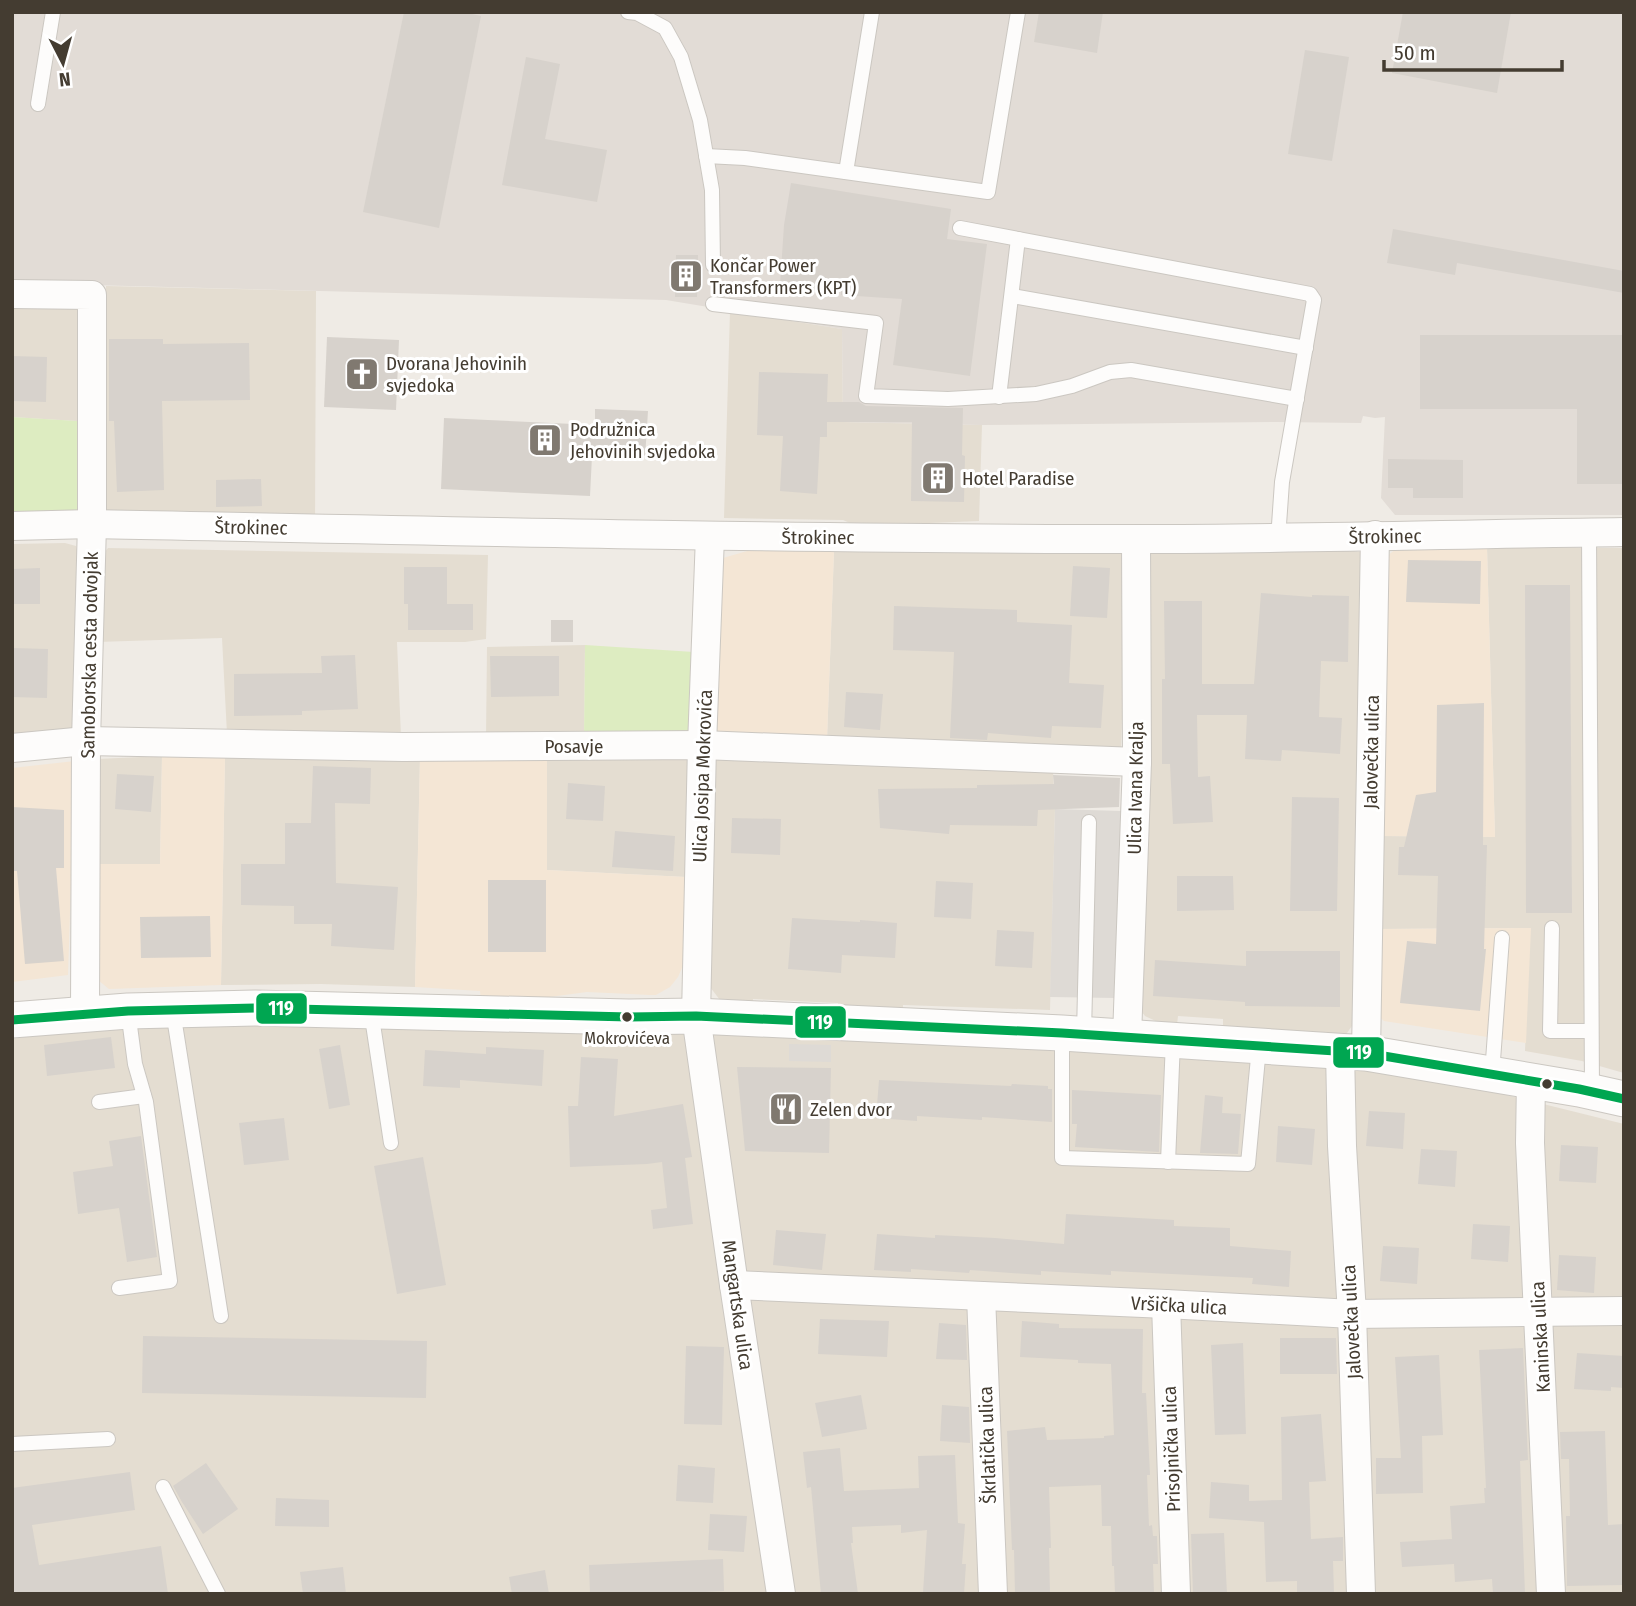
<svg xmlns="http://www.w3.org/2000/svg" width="1636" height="1606" viewBox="0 0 1636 1606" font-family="'Fira Sans Condensed',sans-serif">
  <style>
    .residential { fill: #e4ddd1 }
    .commercial { fill: #f4e6d5 }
    .industrial { fill: #e2dcd6 }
    .green { fill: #ddecc1 }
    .parking { fill: #dedad5 }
    .building { fill: #d7d2cc }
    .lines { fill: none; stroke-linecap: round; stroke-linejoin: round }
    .service-casing { stroke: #cbc7c1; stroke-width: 16 }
    .minor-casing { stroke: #cbc7c1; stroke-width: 30 }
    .tertiary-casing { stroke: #cbc7c1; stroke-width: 37 }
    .service { stroke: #fdfcfb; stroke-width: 14 }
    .minor { stroke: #fdfcfb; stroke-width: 28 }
    .tertiary { stroke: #fdfcfb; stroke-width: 35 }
    .bus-1-casing { stroke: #fff; stroke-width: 14 }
    .bus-1 { stroke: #00a651; stroke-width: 9 }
    .bus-dot { fill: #443c31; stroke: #fff; stroke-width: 2.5 }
    .labels { text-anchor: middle; stroke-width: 6; stroke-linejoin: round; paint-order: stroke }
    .bus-label { font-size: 17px; fill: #443c31; stroke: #fff }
    .poi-label { font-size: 19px; fill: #443c31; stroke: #fff; text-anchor: start }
    .street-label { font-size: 19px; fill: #443c31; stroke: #fff }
    .line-badge { stroke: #fff; stroke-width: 2.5 }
    .badge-label { font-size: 19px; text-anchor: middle; font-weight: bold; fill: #fff }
  </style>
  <rect width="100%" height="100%" fill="#efebe5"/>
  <g class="residential">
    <path d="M106,286L316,291L315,531L101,514Z"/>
    <path d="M12,306L79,308L77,421L12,417Z"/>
    <path d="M730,311L842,329L843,422L982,425L979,521L857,526L843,520L724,518Z"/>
    <path d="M65,543L76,546L79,557L72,733L12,738V544Z"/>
    <path d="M108,548L488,555L486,639L465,642H397L401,737L227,734L222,638L97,642L100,558Z"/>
    <path d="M1113,548L1123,554L1127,562L1121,749L827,739L834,551Z"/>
    <path d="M1487,548H1624V1073L1582,1061L1525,1051L1530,928L1379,929L1382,836L1495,837Z"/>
    <path d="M1152,550L1353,551L1360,552L1362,558L1354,1023L1347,1033L1337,1038L1223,1027V1019L1178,1016L1177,1025L1162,1024L1145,1016L1136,1004L1145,561Z"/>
    <path d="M585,645L584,738H486L487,647Z"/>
    <path d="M162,756L160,864H99L97,759Z"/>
    <path d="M420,757L415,987L321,984L221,985L225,758Z"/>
    <path d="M547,757H689L686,877L547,870Z"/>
    <path d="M713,759L1053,771L1055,809L1050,1010L903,1005V1014L838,1012V1003L753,999L752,1008L720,1000L710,987Z"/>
    <path d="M262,1018L788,1034L1375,1069L1462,1084L1624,1124V1594H12V1039L106,1024Z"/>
  </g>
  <g class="commercial">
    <path d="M1487,548L1495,837L1382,836L1387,556L1396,549Z"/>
    <path d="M754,549L834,551L827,739L714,735L723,558Z"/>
    <path d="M162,756L225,758L221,985L109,989L98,980L99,864H160Z"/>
    <path d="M420,757H547V870L686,877L685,961L678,977L670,987L656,995H651L587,992L534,999L481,1000L480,991L415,987Z"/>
    <path d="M75,761L68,975L12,982V768Z"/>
    <path d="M1531,928L1526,1043L1384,1021L1378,1016L1379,929Z"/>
  </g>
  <path class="industrial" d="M12,12H1624V515H1395L1381,498L1385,417L1375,418L1363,416L1361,423L1277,422L982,425L843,422L842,329L666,300L12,283Z"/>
  <g class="green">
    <path d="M12,417L77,421L78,515L12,522Z"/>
    <path d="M585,645L694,652L691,731L584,738Z"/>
  </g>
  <g class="parking">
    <path d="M1055,809L1121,811L1116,998L1050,997Z"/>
    <path d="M789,1044L831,1045V1062L789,1061Z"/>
  </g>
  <g class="building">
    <path d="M404,12H463L481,16L439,228L363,212Z"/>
    <path d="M1039,12H1103L1097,53L1034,42Z"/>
    <path d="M1403,12H1511L1497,93L1392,73Z"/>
    <path d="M1305,50L1349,57L1332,161L1288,154Z"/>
    <path d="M526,57L560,64L545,139L607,150L597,202L502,185Z"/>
    <path d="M791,183L951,209L947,239L987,244L970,376L893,365L902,299L841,295V289L780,285L784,225Z"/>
    <path d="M1393,229L1624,271V293L1457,263L1455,275L1387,263Z"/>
    <path d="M676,255H698L697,297H675Z"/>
    <path d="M1420,335H1624V484H1577V409H1420Z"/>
    <path d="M327,337L399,340L396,410L324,407Z"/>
    <path d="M109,339H163V344L249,343L250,400L162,401L164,490L117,492L114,421H109Z"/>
    <path d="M12,356L47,357L46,402L12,401Z"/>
    <path d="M759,372L828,374L827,402H859L866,406L963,408L962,455L965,456L964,502L911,501L912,422H827V437H820L817,494L780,491L783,436L757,435Z"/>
    <path d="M595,409L648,411L645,458L592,456L590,496L441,489L444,418L595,425Z"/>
    <path d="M1388,459L1463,460V498H1413V488H1388Z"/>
    <path d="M261,479L262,506L216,507V480Z"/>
    <path d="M1408,560L1481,561L1480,604L1406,602Z"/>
    <path d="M1073,566L1110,568L1107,618L1070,616Z"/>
    <path d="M404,567H447V604H473V630H408V604H404Z"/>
    <path d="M40,568V604H12V569Z"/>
    <path d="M1525,585H1570L1572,913H1526Z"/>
    <path d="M1261,593L1312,597V595L1349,596L1348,662L1321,661L1319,717L1342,718L1340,754L1282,750L1281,761L1245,759L1247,715H1197L1198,777L1210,776L1213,822L1173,824L1170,764H1162V679H1165L1164,601H1202V684H1254Z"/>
    <path d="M894,606L1017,610V622L1072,625L1069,683L1104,685L1101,728L1052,726L1051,738L988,733L987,740L950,738L954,652L893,650Z"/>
    <rect x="551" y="620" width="22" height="22"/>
    <path d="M12,648L48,649L47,698L12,697Z"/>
    <path d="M355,655L358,709L302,711V715L234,716V674L322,673L321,656Z"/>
    <path d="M490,656H559V696L491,697Z"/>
    <path d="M846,692L883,694L880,730L844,727Z"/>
    <path d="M1484,703L1483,845H1487L1484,949H1486L1480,1011L1400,1003L1407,941L1436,944L1438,876L1398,875L1399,847H1404L1416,795L1436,792L1437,705Z"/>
    <path d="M313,766L371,768L370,804L335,803L336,883L398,887L394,950L331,946L332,924H294V906L241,905V864H285V823H311Z"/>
    <path d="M117,774L154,776L151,812L115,809Z"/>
    <path d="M1053,775L1120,778L1119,807L1038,810L1037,826L950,825L949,834L880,828L878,789L977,788V785L1054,784Z"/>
    <path d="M568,783L605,786L603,821L566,819Z"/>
    <path d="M1292,797L1339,798L1337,911H1290Z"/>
    <path d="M12,807L64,810V868H56L64,961L25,964L17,871H12Z"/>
    <path d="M732,818L781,819L780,855L731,853Z"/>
    <path d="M615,831L675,836L673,871L612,867Z"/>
    <path d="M1177,876H1233L1234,910L1177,911Z"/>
    <rect x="488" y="880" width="58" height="72"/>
    <path d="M936,881L973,883L971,919L934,917Z"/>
    <path d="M210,916L211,957L141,958L140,917Z"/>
    <path d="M792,918L860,922V920L897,923L895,958L842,955L841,973L788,969Z"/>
    <path d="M997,930L1034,932L1032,968L995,966Z"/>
    <path d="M1246,951H1340V1007L1245,1006V1002L1153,996L1155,960L1246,966Z"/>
    <path d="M111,1037L115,1068L47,1076L44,1045Z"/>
    <path d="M340,1045L350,1105L329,1109L319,1049Z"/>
    <path d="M486,1047L544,1050L542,1086L460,1080V1088L423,1086L425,1050L486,1054Z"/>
    <path d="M581,1057L618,1059L614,1116L683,1104L692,1157L685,1158L693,1224L653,1229L651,1210L667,1208L662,1162L647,1164L570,1167L568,1106H578Z"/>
    <path d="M737,1067L831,1068L829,1153L745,1151Z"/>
    <path d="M879,1080L1011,1086L1012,1084L1048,1086V1089H1052V1122L982,1117V1120L917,1116V1121L876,1118Z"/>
    <path d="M1072,1090L1161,1095L1159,1152L1075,1147L1077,1124H1072Z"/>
    <path d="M1205,1095L1223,1097L1222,1113L1241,1114L1238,1154L1200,1153Z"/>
    <path d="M1369,1111L1405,1113L1403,1149L1366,1146Z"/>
    <path d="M284,1118L289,1160L244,1165L239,1123Z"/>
    <path d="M1278,1126L1315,1129L1312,1165L1276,1162Z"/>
    <path d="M141,1136L157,1257L127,1262L119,1208L78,1214L73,1172L113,1166L109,1141Z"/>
    <path d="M1561,1145L1598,1147L1596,1183L1559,1181Z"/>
    <path d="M1421,1149L1457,1151L1455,1187L1418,1184Z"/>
    <path d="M423,1157L446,1285L397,1294L374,1166Z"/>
    <path d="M1066,1214L1174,1220V1226L1230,1228V1246L1291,1251L1289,1287L1252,1284L1253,1278L1111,1271V1275L1041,1271V1275L970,1270L969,1273L911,1269V1272L874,1270L877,1234L935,1238V1235L995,1238L1064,1244Z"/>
    <path d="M1473,1224L1510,1226L1508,1262L1471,1259Z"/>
    <path d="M776,1230L826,1234L822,1270L773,1265Z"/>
    <path d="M1383,1246L1419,1248L1417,1284L1380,1281Z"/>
    <path d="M1559,1255L1596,1257L1594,1293L1557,1290Z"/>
    <path d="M820,1319L889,1321L887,1357L818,1354Z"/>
    <path d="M1022,1321L1059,1324V1328L1143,1329L1142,1393H1146L1150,1475H1147L1149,1526L1152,1525L1153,1536H1157L1158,1564H1153L1154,1594H1115L1114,1566H1112L1111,1526H1102L1101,1485L1049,1487L1051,1548H1049L1050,1594H1015L1014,1550H1012L1007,1431L1045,1427L1047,1440L1104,1438V1436L1114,1435L1111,1364L1078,1363V1360L1020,1357Z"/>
    <path d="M939,1323L966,1325L967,1360L936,1359Z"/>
    <path d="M143,1336L427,1341L426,1398L142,1393Z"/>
    <path d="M1280,1338H1336L1337,1374H1280Z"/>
    <path d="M1243,1343L1246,1434L1215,1435L1211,1345Z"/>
    <path d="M686,1346L724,1347L722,1425L684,1424Z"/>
    <path d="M1523,1348L1528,1460L1520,1461L1525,1594H1493L1492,1579L1455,1582L1454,1564L1402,1567L1400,1542L1452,1539L1450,1506L1485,1503L1484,1488H1486L1479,1350Z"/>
    <path d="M1577,1353L1624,1356V1388L1611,1387V1391L1574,1389Z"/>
    <path d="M1439,1355L1443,1435L1422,1436L1423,1493L1376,1494V1458H1401L1395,1357Z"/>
    <path d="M861,1395L867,1429L822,1437L815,1403Z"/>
    <path d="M942,1405L969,1407L970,1443L940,1441Z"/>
    <path d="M1321,1414L1326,1481L1309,1482L1311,1539L1343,1537V1561H1333L1334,1594H1297V1581L1266,1582L1264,1522L1209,1518L1211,1482L1249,1485V1501L1282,1500L1281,1417Z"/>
    <path d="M1605,1431L1608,1525L1624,1524V1585L1567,1586L1566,1516H1570L1569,1459H1561L1560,1432Z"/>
    <path d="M840,1448L844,1491L919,1488L918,1456L955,1455L958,1523L965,1524L962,1564H966L964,1594L923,1593L927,1530L901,1533V1525L852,1527L853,1543H851L858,1594H821L811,1487L807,1488L803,1452Z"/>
    <path d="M206,1463L238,1509L203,1534L182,1502L173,1486Z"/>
    <path d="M678,1465L715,1468L713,1503L676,1501Z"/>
    <path d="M130,1472L135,1510L32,1525L39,1565L161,1546L168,1594H12V1488Z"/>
    <path d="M276,1498L329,1500V1527L275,1526Z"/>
    <path d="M710,1514L747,1516L744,1552L708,1550Z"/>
    <path d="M1224,1533L1227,1594H1193L1191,1534Z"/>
    <path d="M723,1559L724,1591L666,1594H590L589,1565Z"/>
    <path d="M343,1567L346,1594H303L300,1572Z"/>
    <path d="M545,1570L549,1594H512L509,1577Z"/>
  </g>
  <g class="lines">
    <g class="service-casing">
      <g id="service">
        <path d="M628,12L637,13L665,28L681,57L700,120L712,190L713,265"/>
        <path d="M38,104L53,12"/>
        <path d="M706,156L745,158L988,192L1018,12"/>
        <path d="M846,172L872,12"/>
        <path d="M960,228L1310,294L1314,300L1282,482L1278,539"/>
        <path d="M1012,296L1306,348"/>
        <path d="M713,304L876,323L866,396L948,399L1036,394L1072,386L1110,372L1131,370L1297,399"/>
        <path d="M999,397L1018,239"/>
        <path d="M1589,532L1592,1091"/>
        <path d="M1552,928L1550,1031H1591"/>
        <path d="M173,1011L221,1316"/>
        <path d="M371,1011L391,1143"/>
        <path d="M1084,1033L1089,822"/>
        <path d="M1062,1034V1158L1248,1164L1259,1047"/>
        <path d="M1492,1074L1502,938"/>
        <path d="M99,1102L144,1096"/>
        <path d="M1168,1162L1173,1041"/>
        <path d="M119,1288L170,1281L146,1102L135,1064L128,1011"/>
        <path d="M12,1444L108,1439"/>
        <path d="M163,1487L218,1594"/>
      </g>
    </g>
    <g class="minor-casing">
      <g id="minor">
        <path d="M12,294L92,295V524L86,741L85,1014"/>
        <path d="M12,526L92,524C441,531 790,539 1139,539C1300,539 1462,534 1624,532"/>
        <path d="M710,536L702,745L696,1016L734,1285L781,1594"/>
        <path d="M12,748L86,741L403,747L702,745L1137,762"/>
        <path d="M1127,1037L1137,762L1136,539"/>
        <path d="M1340,1051L1342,1146L1352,1314L1361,1594"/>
        <path d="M1366,1053L1375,535"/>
        <path d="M1531,1080L1530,1143L1551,1594"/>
        <path d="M734,1285L1166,1304L1352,1314L1624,1311"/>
        <path d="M981,1296L993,1594"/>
        <path d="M1166,1304L1176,1594"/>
      </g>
    </g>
    <g class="tertiary-casing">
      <path id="tertiary" d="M12,1020L128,1011L255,1008L629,1017L696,1016L1062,1033L1366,1053L1579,1089L1624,1099"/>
    </g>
    <use href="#service" class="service"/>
    <use href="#minor" class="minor"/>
    <use href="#tertiary" class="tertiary"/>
    <g class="bus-1-casing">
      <path id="bus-1" d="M12,1020L128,1011L255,1008L629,1017L696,1016L1062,1033L1366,1053L1579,1089L1624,1099"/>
    </g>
    <use href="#bus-1" class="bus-1"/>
  </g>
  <defs>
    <g id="building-square" transform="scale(1.75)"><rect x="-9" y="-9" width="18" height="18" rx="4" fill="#807970" stroke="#fff"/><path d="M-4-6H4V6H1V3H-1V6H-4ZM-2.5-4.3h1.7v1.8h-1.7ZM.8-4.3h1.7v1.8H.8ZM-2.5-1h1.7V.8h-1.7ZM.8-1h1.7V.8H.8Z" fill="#fff"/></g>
    <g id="church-square" transform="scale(1.75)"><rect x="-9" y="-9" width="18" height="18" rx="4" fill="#807970" stroke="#fff"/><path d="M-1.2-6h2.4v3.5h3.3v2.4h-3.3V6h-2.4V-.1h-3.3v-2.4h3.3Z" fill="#fff"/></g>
    <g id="restaurant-square" transform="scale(1.75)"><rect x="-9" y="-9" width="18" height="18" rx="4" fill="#807970" stroke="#fff"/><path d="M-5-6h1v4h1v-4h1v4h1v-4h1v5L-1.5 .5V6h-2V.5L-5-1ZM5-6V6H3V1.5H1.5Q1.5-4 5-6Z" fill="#fff"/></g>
  </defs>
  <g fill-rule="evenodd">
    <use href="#building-square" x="686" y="276"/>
    <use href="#church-square" x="362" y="374"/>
    <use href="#building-square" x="545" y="440"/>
    <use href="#building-square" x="938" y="478"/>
    <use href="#restaurant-square" x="786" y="1109"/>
  </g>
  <g class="bus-dot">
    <circle cx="627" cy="1017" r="6"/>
    <circle cx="1547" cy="1084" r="6"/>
  </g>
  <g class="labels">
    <g class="bus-label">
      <text x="627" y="1044">Mokrovićeva</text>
    </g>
    <g class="poi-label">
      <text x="710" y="272">Končar Power<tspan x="710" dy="22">Transformers (KPT)</tspan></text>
      <text x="386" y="370">Dvorana Jehovinih<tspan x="386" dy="22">svjedoka</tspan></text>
      <text x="570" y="436">Podružnica<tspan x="570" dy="22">Jehovinih svjedoka</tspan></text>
      <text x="962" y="485">Hotel Paradise</text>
      <text x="810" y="1116">Zelen dvor</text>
    </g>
    <g class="street-label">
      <text transform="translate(251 527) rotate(1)" y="7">Štrokinec</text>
      <text transform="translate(1385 536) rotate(-1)" y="7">Štrokinec</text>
      <text x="818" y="544">Štrokinec</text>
      <text transform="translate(89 655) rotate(-89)" y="7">Samoborska cesta odvojak</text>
      <text x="574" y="753">Posavje</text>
      <text transform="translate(1371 752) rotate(-89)" y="7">Jalovečka ulica</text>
      <text transform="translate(702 776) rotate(-88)" y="7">Ulica Josipa Mokrovića</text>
      <text transform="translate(1135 788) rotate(-89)" y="7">Ulica Ivana Kralja</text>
      <text transform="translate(738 1305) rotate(82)" y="7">Mangartska ulica</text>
      <text transform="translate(1179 1305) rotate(3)" y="7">Vršička ulica</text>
      <text transform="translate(1351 1322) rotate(-93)" y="7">Jalovečka ulica</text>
      <text transform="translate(1540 1337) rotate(-93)" y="7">Kaninska ulica</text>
      <text transform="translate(987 1445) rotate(-92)" y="7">Škrlatička ulica</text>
      <text transform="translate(1171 1449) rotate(-92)" y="7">Prisojnička ulica</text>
    </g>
  </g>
  <g class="line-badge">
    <rect x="255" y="992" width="53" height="33" rx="7" fill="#00a651"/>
    <rect x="794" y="1005" width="53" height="34" rx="7" fill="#00a651"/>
    <rect x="1332" y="1036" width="53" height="33" rx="7" fill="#00a651"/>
  </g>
  <g class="badge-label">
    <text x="281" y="1015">119</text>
    <text x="820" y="1029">119</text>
    <text x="1359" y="1059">119</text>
  </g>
  <rect width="1636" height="1606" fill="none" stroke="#443c31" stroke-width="28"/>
  <g transform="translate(63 63) rotate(174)" stroke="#ffffff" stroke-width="5" paint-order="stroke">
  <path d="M0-5L12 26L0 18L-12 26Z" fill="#443c31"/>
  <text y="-10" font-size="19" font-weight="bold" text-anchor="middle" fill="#443c31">N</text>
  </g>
  <path d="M1384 60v10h178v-10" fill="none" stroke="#443c31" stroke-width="3.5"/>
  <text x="1394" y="60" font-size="21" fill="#443c31" stroke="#ffffff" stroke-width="5" paint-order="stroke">50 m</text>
</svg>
